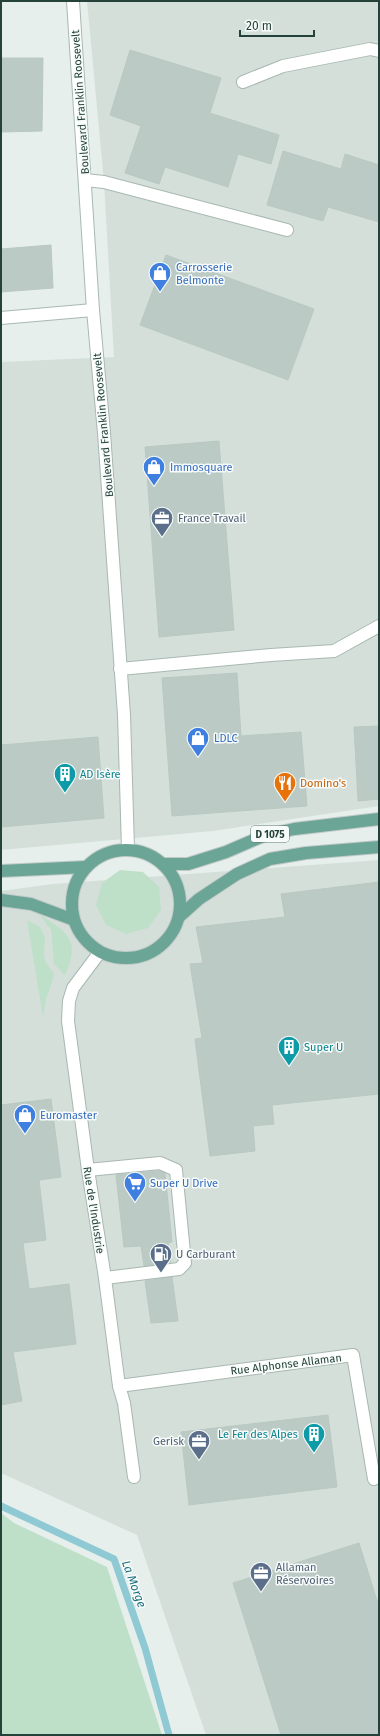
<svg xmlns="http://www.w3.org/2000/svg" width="380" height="1736" viewBox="0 0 380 1736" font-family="'Fira Sans',sans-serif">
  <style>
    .built { fill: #d4dfda }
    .green { fill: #bfe0c8 }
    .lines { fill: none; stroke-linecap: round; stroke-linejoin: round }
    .stream { stroke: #8ec9d4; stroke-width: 7 }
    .building { fill: #bbcac4; stroke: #b8c9c2 }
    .minor-casing { stroke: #a8b8b2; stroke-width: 14 }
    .major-casing { stroke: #c2cac8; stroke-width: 14 }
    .minor { stroke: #fff; stroke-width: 12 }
    .major { stroke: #6aa596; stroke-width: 12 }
    .labels { text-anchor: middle; stroke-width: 3; stroke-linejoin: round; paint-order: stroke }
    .shield { fill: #f7fbf9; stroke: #637a73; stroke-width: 1 }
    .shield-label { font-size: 10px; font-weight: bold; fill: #24423a }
    .street-label { font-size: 11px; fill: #24423a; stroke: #f7fbf9 }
    .shop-label { font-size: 11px; fill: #366cbe; stroke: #f7fbf9; text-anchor: start }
    .service-label { font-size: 11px; fill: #4e5e75; stroke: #f7fbf9; text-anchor: start }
    .culture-label { font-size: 11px; fill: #0d838f; stroke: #f7fbf9; text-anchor: start }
    .food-label { font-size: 11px; fill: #c56008; stroke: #f7fbf9; text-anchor: start }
    .water-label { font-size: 12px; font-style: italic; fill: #1c6f80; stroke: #f7fbf9 }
  </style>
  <rect width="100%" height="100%" fill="#e6efeb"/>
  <g class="built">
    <path d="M87,1H379V806L213,831L1,850V362L114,357L104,182Z"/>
    <path d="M379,860V1735H206L137,1535L1,1473V891L53,884Z"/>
  </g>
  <g class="green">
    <path d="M120,870L143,872L159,887L161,910L148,928L126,934L106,925L96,905L102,883Z"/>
    <path d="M40,915C68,932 81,941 65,975L54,964L51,930Z"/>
    <path d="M27,920L40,927L45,938L44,956L46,963L53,972L54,976L46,999L43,1017Z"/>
    <path d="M1,1513L14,1523L107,1567L162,1735H1Z"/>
  </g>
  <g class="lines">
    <path class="stream" d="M1,1506L114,1559L145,1648L169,1735"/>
  </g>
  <g class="building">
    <path d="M130,50L221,78L210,113L279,135L271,164L238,154L228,187L165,167L159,184L125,173L141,126L110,115Z"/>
    <path d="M1,58H43L42,131L1,132Z"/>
    <path d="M283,151L341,169L345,154L379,165V222L328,207L323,221L267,205Z"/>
    <path d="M51,245L53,288L1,292V249Z"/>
    <path d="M166,255L314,309L288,380L140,325Z"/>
    <path d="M219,441L234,630L159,637L145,447Z"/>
    <path d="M237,673L241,736L301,732L307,806L172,816L162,678Z"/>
    <path d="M379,726V799L358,801L354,727Z"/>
    <path d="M98,737L104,818L1,827V745Z"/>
    <path d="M379,882V1094L272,1105L274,1124L253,1126L255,1151L210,1156L195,1039L202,1038L190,964L203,963L196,927L285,917L281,894Z"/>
    <path d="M51,1099L61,1177L39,1180L46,1240L23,1243L29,1289L69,1284L76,1344L13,1352L22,1401L1,1405V1105Z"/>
    <path d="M159,1171L165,1173L172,1242L168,1243L171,1262L144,1266L141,1246L124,1247L116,1175Z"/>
    <path d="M172,1277L178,1321L151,1323L145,1281Z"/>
    <path d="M328,1415L337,1487L189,1505L181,1432Z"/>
    <path d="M359,1543L379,1607V1735H281L233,1583Z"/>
  </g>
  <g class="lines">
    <g class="minor-casing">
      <g id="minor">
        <path d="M73,1L93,310L104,433L124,715L128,849"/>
        <path d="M243,82L283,66L370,49L379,51"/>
        <path d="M85,180L104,182L287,230"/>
        <path d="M1,318L93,310"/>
        <path d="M120,669L271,655L334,651L379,626"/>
        <path d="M100,952L73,988L69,1001L68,1021L88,1170L105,1278L119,1386L124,1403L134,1477"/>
        <path d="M88,1170L160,1163L176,1170L185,1263L179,1269L105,1278"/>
        <path d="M119,1386L353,1355L374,1479"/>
      </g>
    </g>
    <g class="major-casing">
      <g id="major">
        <circle cx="126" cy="904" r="54"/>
        <path d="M165,864H188L226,852L263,836L294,829L379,819"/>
        <path d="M1,871L86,867"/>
        <path d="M1,900L31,904L74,920"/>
        <path d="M180,916L199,899L237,874L270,859L306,853L379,847"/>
      </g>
    </g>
    <use href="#minor" class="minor"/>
    <use href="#major" class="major"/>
  </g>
  <defs>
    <g id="shop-pin" transform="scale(1.15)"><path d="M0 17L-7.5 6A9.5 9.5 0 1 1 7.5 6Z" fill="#3f7fe0" stroke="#f7fbf9"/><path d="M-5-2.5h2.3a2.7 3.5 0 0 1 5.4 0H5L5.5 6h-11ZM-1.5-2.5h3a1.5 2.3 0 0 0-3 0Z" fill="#fff"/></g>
    <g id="office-pin" transform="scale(1.15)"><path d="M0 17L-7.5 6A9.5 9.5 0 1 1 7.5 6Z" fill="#5c6f8a" stroke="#f7fbf9"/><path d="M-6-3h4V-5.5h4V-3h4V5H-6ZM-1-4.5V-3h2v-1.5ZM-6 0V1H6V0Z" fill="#fff"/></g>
    <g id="building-pin" transform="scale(1.15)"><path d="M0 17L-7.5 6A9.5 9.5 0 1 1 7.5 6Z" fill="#0f9aa8" stroke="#f7fbf9"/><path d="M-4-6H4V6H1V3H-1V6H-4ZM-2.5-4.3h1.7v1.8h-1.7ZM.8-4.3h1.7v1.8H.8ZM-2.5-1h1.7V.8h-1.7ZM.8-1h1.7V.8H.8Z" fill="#fff"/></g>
    <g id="restaurant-pin" transform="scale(1.15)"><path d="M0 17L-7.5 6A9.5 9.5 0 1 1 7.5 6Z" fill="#e8710a" stroke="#f7fbf9"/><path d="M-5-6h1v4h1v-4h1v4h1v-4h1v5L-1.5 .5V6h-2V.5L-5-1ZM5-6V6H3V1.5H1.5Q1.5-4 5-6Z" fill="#fff"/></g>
    <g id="supermarket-pin" transform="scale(1.15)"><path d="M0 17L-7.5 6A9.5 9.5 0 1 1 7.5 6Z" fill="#3f7fe0" stroke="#f7fbf9"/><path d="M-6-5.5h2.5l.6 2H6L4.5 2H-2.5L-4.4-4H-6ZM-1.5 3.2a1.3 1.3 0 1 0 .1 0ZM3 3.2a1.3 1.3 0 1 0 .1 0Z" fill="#fff"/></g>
    <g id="fuel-pin" transform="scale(1.15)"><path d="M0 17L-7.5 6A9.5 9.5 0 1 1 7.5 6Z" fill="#5c6f8a" stroke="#f7fbf9"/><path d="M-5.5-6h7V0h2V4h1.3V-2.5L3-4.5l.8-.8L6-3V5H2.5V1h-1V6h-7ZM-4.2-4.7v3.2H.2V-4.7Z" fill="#fff"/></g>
  </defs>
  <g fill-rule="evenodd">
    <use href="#shop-pin" x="160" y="273"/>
    <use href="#shop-pin" x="154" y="467"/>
    <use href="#office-pin" x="162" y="518"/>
    <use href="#shop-pin" x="198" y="738"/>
    <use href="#building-pin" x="65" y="774"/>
    <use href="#restaurant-pin" x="285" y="783"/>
    <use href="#building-pin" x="289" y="1047"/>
    <use href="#shop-pin" x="25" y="1115"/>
    <use href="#supermarket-pin" x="135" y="1183"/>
    <use href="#fuel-pin" x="161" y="1254"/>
    <use href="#building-pin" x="314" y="1434"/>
    <use href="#office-pin" x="199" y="1441"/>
    <use href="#office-pin" x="261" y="1573"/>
  </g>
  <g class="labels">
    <rect class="shield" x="251" y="826" width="38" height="16" rx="3"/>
    <g class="shield-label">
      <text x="270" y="838">D 1075</text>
    </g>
    <g class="street-label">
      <text transform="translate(80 102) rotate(-94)" y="4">Boulevard Franklin Roosevelt</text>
      <text transform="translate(103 425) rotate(-95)" y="4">Boulevard Franklin Roosevelt</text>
      <text transform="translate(94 1210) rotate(81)" y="4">Rue de l'Industrie</text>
      <text transform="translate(286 1364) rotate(-7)" y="4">Rue Alphonse Allaman</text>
    </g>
    <g class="shop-label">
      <text x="176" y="271">Carrosserie<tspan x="176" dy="13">Belmonte</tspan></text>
      <text x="170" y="471">Immosquare</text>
      <text x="214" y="742">LDLC</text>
      <text x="40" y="1119">Euromaster</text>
      <text x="150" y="1187">Super U Drive</text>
    </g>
    <g class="service-label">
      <text x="178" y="522">France Travail</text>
      <text x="176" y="1258">U Carburant</text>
      <text x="184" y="1445" text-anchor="end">Gerisk</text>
      <text x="276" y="1571">Allaman<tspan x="276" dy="13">Réservoires</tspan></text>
    </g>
    <g class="culture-label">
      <text x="80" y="778">AD Isère</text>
      <text x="304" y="1051">Super U</text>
      <text x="298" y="1438" text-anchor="end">Le Fer des Alpes</text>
    </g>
    <g class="food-label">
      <text x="300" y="787">Domino's</text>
    </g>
    <g class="water-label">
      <text transform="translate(134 1584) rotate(70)" y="4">La Morge</text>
    </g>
  </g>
  <rect width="380" height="1736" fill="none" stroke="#24423a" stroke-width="4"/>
  <path d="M240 30v6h74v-6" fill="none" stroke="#24423a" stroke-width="2"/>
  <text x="246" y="30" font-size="12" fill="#24423a" stroke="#f7fbf9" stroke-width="3" paint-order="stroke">20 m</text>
</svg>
